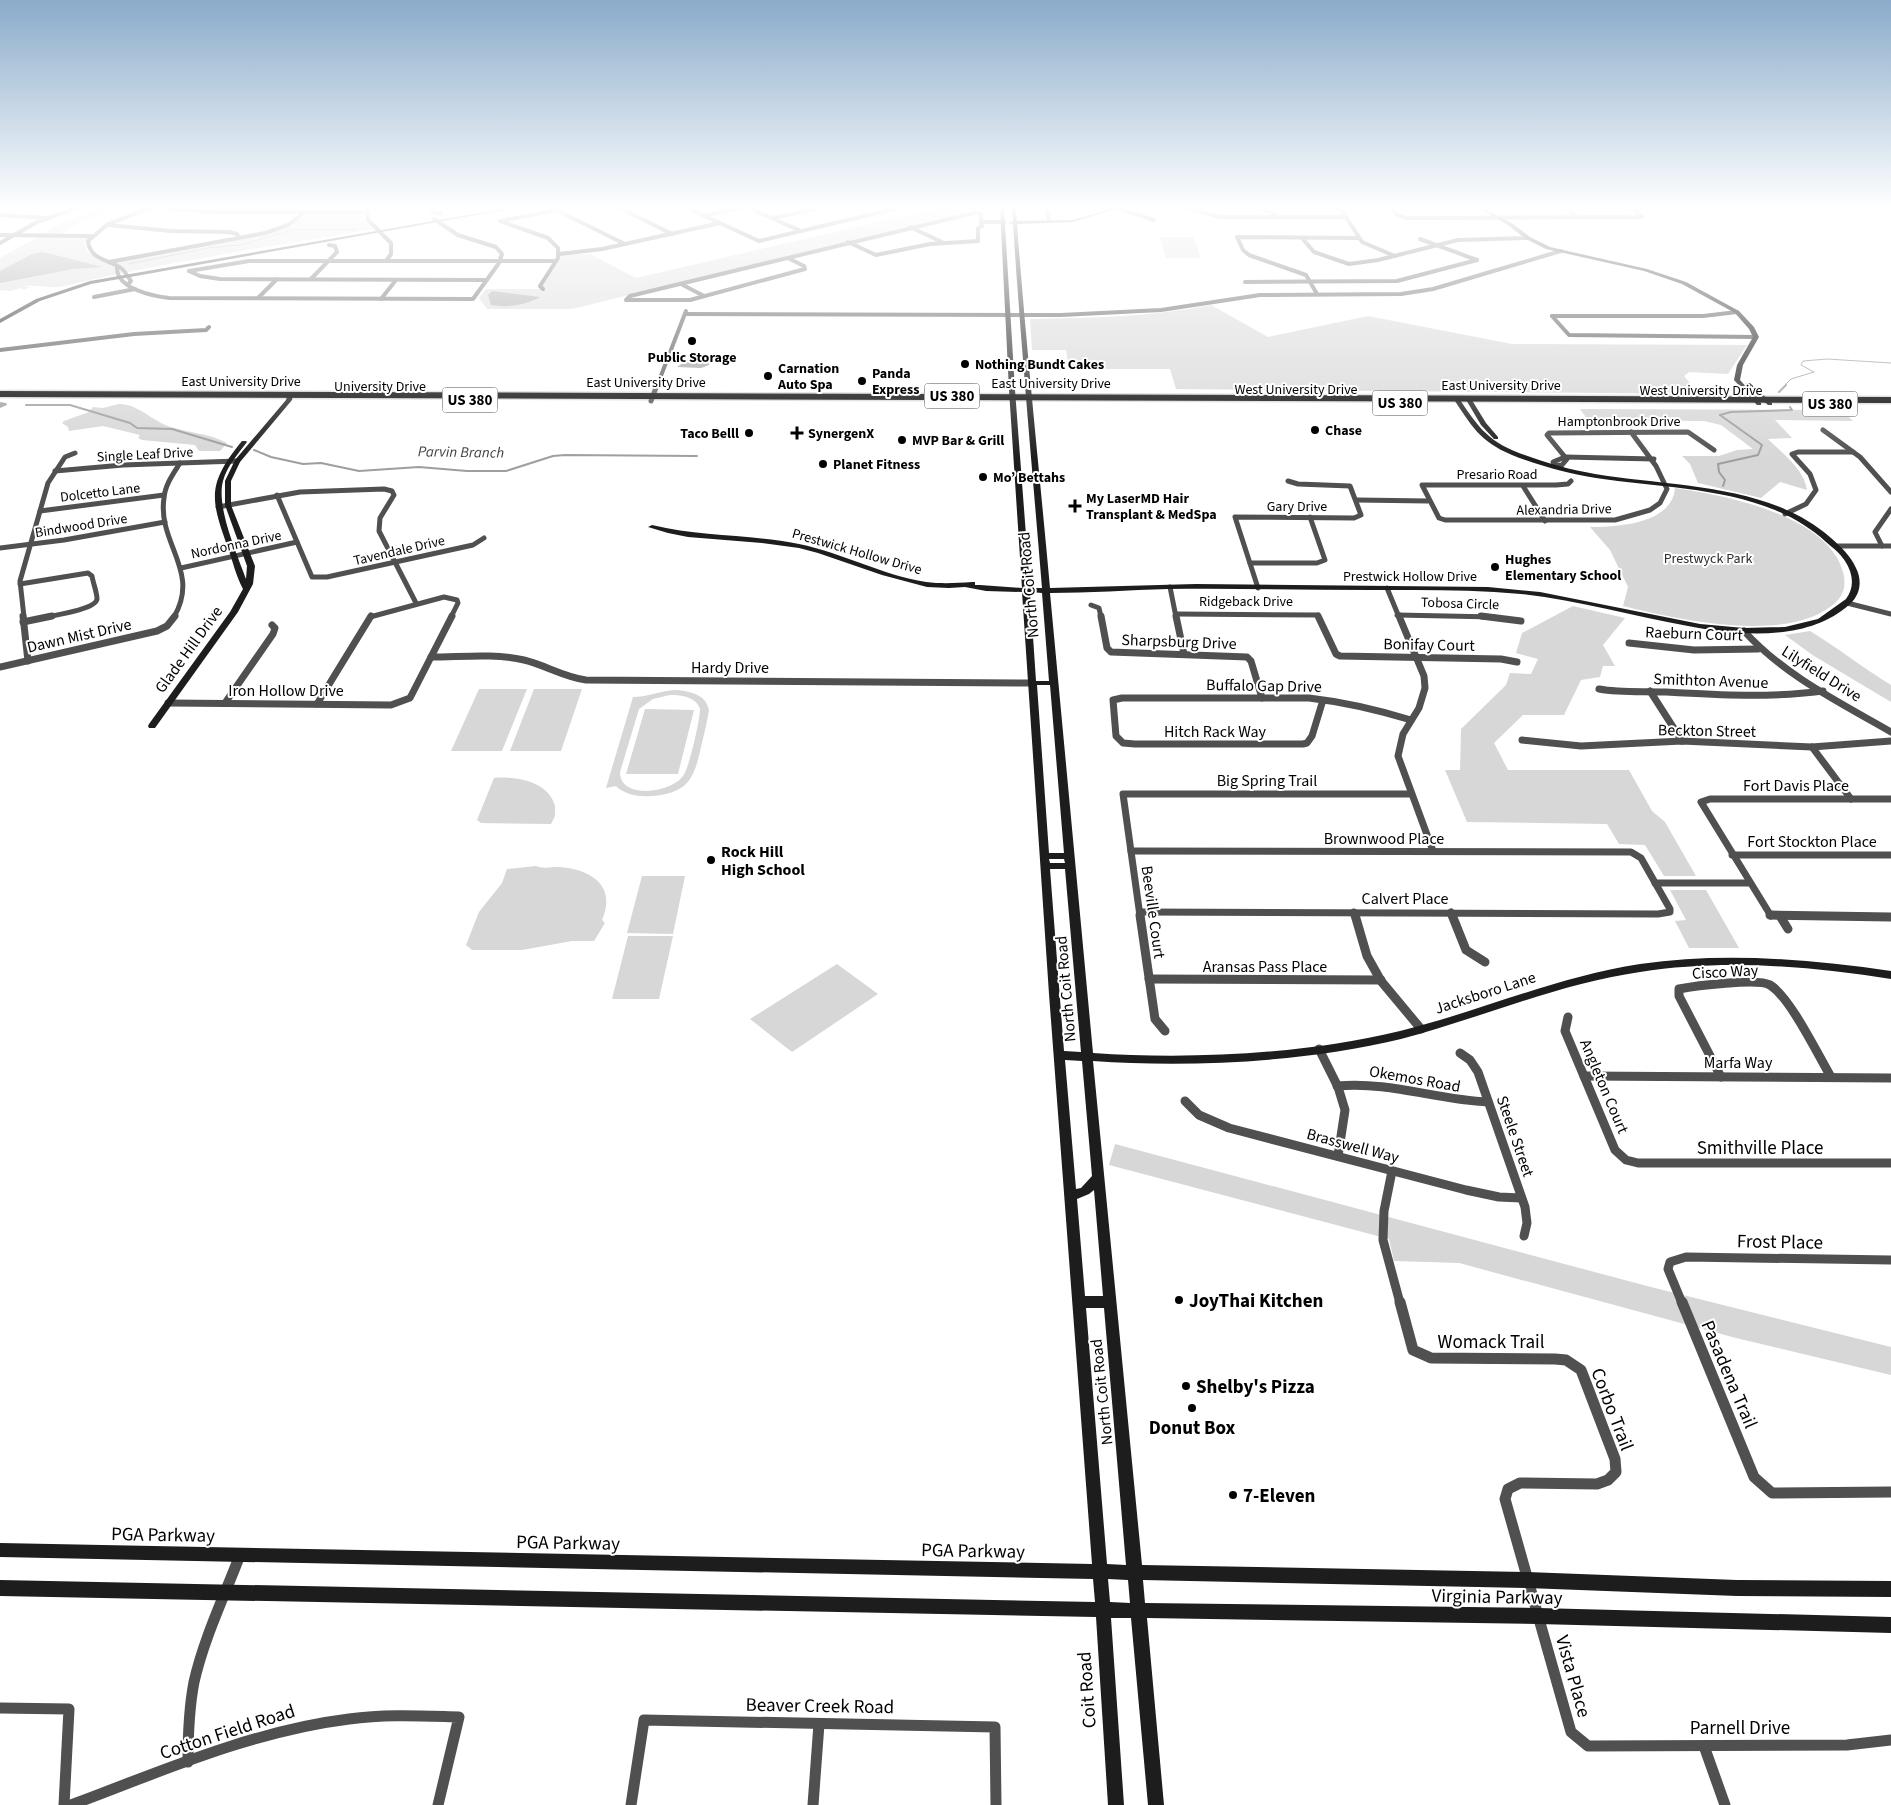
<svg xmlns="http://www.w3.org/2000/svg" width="1891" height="1805" viewBox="0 0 1891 1805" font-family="'Source Sans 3',sans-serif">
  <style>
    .green { fill: #d7d7d7; fill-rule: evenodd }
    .water { fill: #9e9e9e }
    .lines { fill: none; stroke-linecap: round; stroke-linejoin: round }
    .stream-far1 { stroke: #9e9e9e; stroke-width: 1 }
    .stream { stroke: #9e9e9e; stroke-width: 2 }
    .river { fill: #9e9e9e; fill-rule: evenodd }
    .highway-casing { stroke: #dbdbdb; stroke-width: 3 }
    .street-far4 { stroke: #505050; stroke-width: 4 }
    .street-far3 { stroke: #505050; stroke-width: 5 }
    .street-far2 { stroke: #505050; stroke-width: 7 }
    .street-far1 { stroke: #505050; stroke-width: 9 }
    .street { stroke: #505050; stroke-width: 11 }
    .secondary { fill: #1d1d1d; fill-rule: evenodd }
    .highway { fill: #000; fill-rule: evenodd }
    .poi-dot { fill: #000; stroke: #fff; stroke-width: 2 }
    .labels { text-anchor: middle; stroke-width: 4; stroke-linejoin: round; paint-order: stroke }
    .far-poi-label { font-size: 14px; font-weight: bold; fill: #000; stroke: #fff; text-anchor: start }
    .far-street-label { font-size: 14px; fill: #000; stroke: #fff }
    .far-park-label { font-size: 14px; fill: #2e2e2e; stroke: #fff }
    .shield { fill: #fff; stroke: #4c4c4c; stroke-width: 1 }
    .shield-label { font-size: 15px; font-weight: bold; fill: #000 }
    .far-water-label { font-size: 15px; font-style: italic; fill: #3f3f3f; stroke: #fff }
    .street-label { font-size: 16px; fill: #000; stroke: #fff }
    .poi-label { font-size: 16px; font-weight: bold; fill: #000; stroke: #fff; text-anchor: start }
    .near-street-label { font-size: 19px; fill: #000; stroke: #fff }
    .near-poi-label { font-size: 19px; font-weight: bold; fill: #000; stroke: #fff; text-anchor: start }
  </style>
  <rect width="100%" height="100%" fill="#fff"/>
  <g class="green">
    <path d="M102,208H118L80,222L56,237H88L85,244L87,252L108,263L280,229L297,221L307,213H363V217L372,229C269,247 165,262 64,286C50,290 36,283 22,287H31L23,290L21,288L10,291L0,290V258L66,221Z"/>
    <path d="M938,208H983L572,309H487L479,298L486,289H541L560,255L590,254L636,278Z"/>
    <path d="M1160,237H1193L1201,258H1166Z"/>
    <path d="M1211,305L1268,337L1368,316L1512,344L1747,345L1728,374L1689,372L1684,376L1699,394L1176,389L1170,369H1069L1066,350H1032L1030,319C1091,318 1151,317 1211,305Z"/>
    <path d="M119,404C138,404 151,420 168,426C187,433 209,433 227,443L220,451H199L195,445L142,440L138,438L140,435L103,426L69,431L68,427L62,423L64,421L89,412L93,407L103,408Z"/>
    <path d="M1580,409L1841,410L1853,421L1775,420L1792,438L1768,439C1783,454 1804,469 1807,490L1780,482L1761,498L1698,483L1690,464L1682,456H1719L1737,450L1753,449L1721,425L1704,421L1588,420Z"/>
    <path d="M1675,488C1724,495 1828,515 1843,572C1847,587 1843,598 1830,607C1782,643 1676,619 1623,606L1628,587L1610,550L1590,527C1618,527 1672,524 1675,488Z"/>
    <path d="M1573,606L1625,618L1603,645L1615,666H1603L1600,677L1581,680L1564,715H1523L1494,743L1508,770H1629L1652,811L1665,822L1696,876H1664L1645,845L1619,844L1607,824L1467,822L1445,770H1460L1461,729L1506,685L1510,673L1531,674L1538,659L1516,653L1522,633Z"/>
    <path d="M1810,631C1838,648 1863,668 1891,685V702L1814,656L1785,635Z"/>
    <path d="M479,689H527L502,751H451Z"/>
    <path d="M534,689H582L561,751H510Z"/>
    <path d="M678,690C692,692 706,695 709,710C707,722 704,735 701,747C694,779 688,793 652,796C639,797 625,795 616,786L606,788L633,697C648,697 662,690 678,690ZM670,695C682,695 696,697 700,709C700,720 689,769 683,776C671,793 620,800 620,772L639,709L653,699Z"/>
    <path d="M645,709L694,710L678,774H626Z"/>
    <path d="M494,778C516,776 548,781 555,806V816L551,824L481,823L477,820Z"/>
    <path d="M536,866C542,869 552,867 559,867C591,869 617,886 602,920L605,923L594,941H572L522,950H472L466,945L479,912L502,883L507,869Z"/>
    <path d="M642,876H685L673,934L627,933Z"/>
    <path d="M1670,890H1706L1739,948H1689L1675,921L1686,920Z"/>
    <path d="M628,936H673L659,999H612Z"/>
    <path d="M837,964L878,994L792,1052L750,1019Z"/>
    <path d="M1115,1144L1647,1286L1891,1347V1375L1736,1338L1459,1263L1394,1261L1389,1239L1109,1165Z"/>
  </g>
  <g class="water">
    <path d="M43,252L102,267L73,269L0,283V271L32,254Z"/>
    <path d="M492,291L540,297C526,305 507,308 491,305L488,295Z"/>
    <path d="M710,354L709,365L701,368L677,367L690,358Z"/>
  </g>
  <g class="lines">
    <g class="stream-far1">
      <path d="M128,264L208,248L240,245L293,230H355"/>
      <path d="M1784,386L1791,379L1814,372L1801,365L1803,361L1827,359L1891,363"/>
    </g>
    <g class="stream">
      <path d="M1779,392L1786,385"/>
      <path d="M26,405H70L130,423L137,428L172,429L232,447"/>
      <path d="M1720,415L1762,445L1758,455L1718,464L1719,472L1725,480L1723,486"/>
      <path d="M1720,415L1731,412L1792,410L1790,407"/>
      <path d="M254,450L271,457L303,464L321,463L359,471L419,467L467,471H506L553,456L565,455L697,456"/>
    </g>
    <path class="river" d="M0,402L6,403L7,405L0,408Z"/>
    <g class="highway-casing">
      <path id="highway" d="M0,391L1891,397V403L0,397Z"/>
    </g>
    <g class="street-far4">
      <path d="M165,208L211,212H366"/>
      <path d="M430,208L435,213H441"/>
      <path d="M552,208L625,244"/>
      <path d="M620,208L672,234"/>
      <path d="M687,208L759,241L898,208"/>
      <path d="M749,208L801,231"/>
      <path d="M1047,208L1049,221"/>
      <path d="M1117,208L1154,220"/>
      <path d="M1187,208L1221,217H1345"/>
      <path d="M1259,208L1271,212L1277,217"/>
      <path d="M1334,208L1341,209L1362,242L1395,256"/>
      <path d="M1391,208L1398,215L1406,218L1642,217L1632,208"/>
      <path d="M1567,208L1577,217"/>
      <path d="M367,209L368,220L391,243V254L386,261"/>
      <path d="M0,215L48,218"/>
      <path d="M705,215L740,208"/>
      <path d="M773,218L819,208"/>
      <path d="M500,221L548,238L558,248V258L540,286L543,289"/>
      <path d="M500,221L556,210"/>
      <path d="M109,225L171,231L229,232L237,234L239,238"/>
      <path d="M910,227L942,242"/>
      <path d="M0,235L92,236"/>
      <path d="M1302,238L1314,252L1349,264L1378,260L1458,240L1528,238"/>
      <path d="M1420,239L1477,260"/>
      <path d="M848,242L876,255L930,244L978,241V228L982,226L981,222"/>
      <path d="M0,243L37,222L76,208"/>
      <path d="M559,254L602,249L720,223"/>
      <path d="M788,258L804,266L805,269L690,300H626L630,296L974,213H981V222H1004"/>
      <path d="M109,262L265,233L288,225L305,212"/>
      <path d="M117,268C117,289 153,296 169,298L473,299L499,263L502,254L496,247L458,235L434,219"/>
      <path d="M189,271L249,261H556"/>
      <path d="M189,271L200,276L220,279L487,280"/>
      <path d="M311,279L337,252L335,246L329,245"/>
      <path d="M1245,282L1397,281L1477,260"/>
      <path d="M129,283L131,281C128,277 125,271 121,268C108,259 90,260 88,241L108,224L150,208"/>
      <path d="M681,284L704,296"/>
      <path d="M1317,294L1306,275L1249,255L1243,250L1237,237L1359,238"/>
      <path d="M94,297L135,289"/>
      <path d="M258,298L277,279"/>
      <path d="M381,299L396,280"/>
      <path d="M685,314L1061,315L1161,310L1260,295L1401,294L1433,289L1561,251"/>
      <path d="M1552,316L1569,335L1756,337"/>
      <path d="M1552,316H1703L1737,312"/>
      <path d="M0,350L134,334L206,330L209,327"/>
      <path d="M657,386L686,311"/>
    </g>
    <g class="street-far3">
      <path d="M651,401L657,385"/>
      <path d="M1823,430L1860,457L1891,492"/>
      <path d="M1565,457L1547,435L1549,433L1688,432L1714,450"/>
      <path d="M1565,457L1654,459"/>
      <path d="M1565,457L1567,459L1562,465L1554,466L1553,462Z"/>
      <path d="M55,471L123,465L237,461"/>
      <path d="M1571,481L1568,484L1556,485H1422L1439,518L1445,520H1615L1650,510L1660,503L1667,489L1656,466L1631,432"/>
      <path d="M1523,486L1545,521"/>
      <path d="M277,495L312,577H327L473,545L484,538"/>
      <path d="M1357,500L1428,501"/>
      <path d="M218,507L300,492L384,489L392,491L394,495L380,518L379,531L416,603"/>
      <path d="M40,511L164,495"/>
      <path d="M1785,514L1806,504L1816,490L1810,474L1792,454L1798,452H1853"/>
      <path d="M1836,546H1891"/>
      <path d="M1882,546L1875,532L1891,509"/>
      <path d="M0,548L64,540L165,522"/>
      <path d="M1250,563H1317L1325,560L1310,517"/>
      <path d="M181,568L297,542"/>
      <path d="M20,584L88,573L92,576C93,583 97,592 97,599C96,609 56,615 47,617"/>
      <path d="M1170,587L1176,617"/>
      <path d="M1258,588L1235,517L1354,518L1361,515L1350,486L1298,484L1288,481"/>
      <path d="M1387,588L1399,617"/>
      <path d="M1847,603L1891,614"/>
      <path d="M1091,605L1099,608L1101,617"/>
      <path d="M1176,614L1317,615L1319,617"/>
      <path d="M1397,615L1495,617"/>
      <path d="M24,617L20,581L48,483L65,457L75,453"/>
      <path d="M174,617C201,571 157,543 164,498C165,485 173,474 180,463"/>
      <path d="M370,617L444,597L457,600L458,603L451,617"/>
    </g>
    <g class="street-far2">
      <path d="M23,616L28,661"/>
      <path d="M1101,616L1107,648L1111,652L1247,657L1251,661L1262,698"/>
      <path d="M1176,616L1184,654"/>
      <path d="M1318,616L1336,654L1340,656L1501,659L1517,662"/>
      <path d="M1399,616L1424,676L1425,688L1419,708L1403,734L1398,756L1433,851"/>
      <path d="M1481,616L1521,621"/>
      <path d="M23,622L52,616"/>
      <path d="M1744,631C1785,676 1839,702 1891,732"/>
      <path d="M1629,643L1694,650L1758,649"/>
      <path d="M431,657C462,657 493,653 524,660C545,665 564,677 586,680L1033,683"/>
      <path d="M0,667L157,631L167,626L175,616"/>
      <path d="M1599,689C1621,693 1643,691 1665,692C1718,695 1770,698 1823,691"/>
      <path d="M1650,691L1682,741"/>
      <path d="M1323,700L1312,736L1307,743L1303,744H1135L1123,743L1116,736L1113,700L1122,698H1309C1344,702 1378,710 1411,720"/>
      <path d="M168,703L391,705L410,698L452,616"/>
      <path d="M225,703L273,634L275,628L272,625"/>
      <path d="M317,704L371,616"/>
      <path d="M1522,740L1581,746L1682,741L1812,747L1891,741"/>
      <path d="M1812,747L1851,799"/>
      <path d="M1131,851L1631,852L1641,858L1670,909V912L1658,914L1140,912"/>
      <path d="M1732,855H1891"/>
      <path d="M1655,883H1750"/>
      <path d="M1354,912L1355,916"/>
      <path d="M1451,912L1453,916"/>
      <path d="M1140,916L1123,794H1411"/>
      <path d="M1771,916L1701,802L1710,799H1891"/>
    </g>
    <g class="street-far1">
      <path d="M1140,915L1155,1019L1165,1031"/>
      <path d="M1355,915L1367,956L1381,981L1421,1029"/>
      <path d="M1452,915L1466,950L1485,962"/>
      <path d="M1770,915L1891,917"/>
      <path d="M1780,916L1788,929"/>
      <path d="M1149,979L1381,980"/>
      <path d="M1568,1017L1565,1031L1615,1150L1626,1160L1638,1163H1891"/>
      <path d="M1319,1049L1338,1087L1345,1110L1338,1156"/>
      <path d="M1460,1053L1470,1060L1478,1072L1525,1207L1527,1223L1524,1236"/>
      <path d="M1584,1076L1891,1078"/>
      <path d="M1721,1077L1679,996V989C1694,986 1758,978 1770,985C1790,997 1818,1055 1831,1077"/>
      <path d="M1337,1086C1389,1081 1437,1100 1488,1102"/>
      <path d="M1185,1101L1199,1115L1229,1128L1466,1190L1499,1197L1521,1198"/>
      <path d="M1392,1171L1384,1211L1383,1240L1400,1303"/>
      <path d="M1682,1303L1668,1269L1670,1262L1686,1257L1891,1260"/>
    </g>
    <g class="street">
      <path d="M1400,1302L1413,1350L1431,1358L1555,1359L1566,1360L1581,1370L1615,1459L1616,1472L1608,1480L1597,1484L1520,1483L1508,1489L1505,1499L1571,1732L1588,1746L1847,1745L1891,1740"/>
      <path d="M1682,1302L1754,1477L1772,1493L1891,1492"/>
      <path d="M0,1708L69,1709L64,1805"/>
      <path d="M1704,1746L1725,1805"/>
      <path d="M188,1762C188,1735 189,1708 194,1682C204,1638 224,1597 240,1555"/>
      <path d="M71,1805C162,1771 252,1731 349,1719C386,1714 422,1716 459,1717L438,1805"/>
      <path d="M631,1805L644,1720L995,1727L996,1805"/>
      <path d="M813,1805L819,1724"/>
    </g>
    <g class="secondary">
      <path d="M508,208H515L91,284L40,301L0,323V319L36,299L90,281Z"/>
      <path d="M1000,208H1004L1015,390L1030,588H1042C1032,467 1021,346 1013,224L1008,223L1013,221L1012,208H1016L1017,221L1073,220L1113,208H1119L1073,222L1017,224C1026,346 1039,467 1050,588L1196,584L1488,587L1540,592L1700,624L1744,628L1785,627L1818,619L1846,599C1855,587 1853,573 1845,561C1840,553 1833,548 1826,542C1765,486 1672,490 1596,478C1569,474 1537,465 1512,455C1479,441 1471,425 1453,398L1456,396L1458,397C1477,425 1486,440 1519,453C1543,462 1570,470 1595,474C1672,487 1769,483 1831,538C1841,547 1850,555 1856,568C1862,580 1861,594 1850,604C1808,642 1740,636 1688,626C1632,616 1577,600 1521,594C1471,589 1421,590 1371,590C1303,590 1235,588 1168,589C1129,590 1089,593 1050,593L1093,1053C1190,1060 1306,1054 1400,1031C1481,1011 1556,977 1640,964C1723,952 1808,959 1891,971V979C1808,966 1723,959 1640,972C1557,984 1481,1018 1401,1039C1307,1062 1190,1068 1093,1061L1142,1565L1527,1572L1737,1580L1891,1581V1597L1737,1596L1527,1588L1143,1580L1145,1603L1538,1608L1891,1617V1633L1538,1624L1147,1618L1164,1805H1148L1131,1618H1111L1124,1805H1108L1096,1617L0,1596V1580L1095,1602L1093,1579L0,1557V1543L1092,1564L1049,994L1022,592L986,591L965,587L949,588L927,587L882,575L818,553L799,548L762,543L688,537L668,533L648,527L652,525C701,537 750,534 799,544C843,553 882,575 926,582C942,584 957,583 972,582H975V585H980L1022,588L1009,390ZM1030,592L1042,593L1049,681H1036ZM1037,685H1050L1064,853H1049ZM1049,859H1064L1065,863H1050ZM1050,869H1065L1081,1052L1064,1051ZM1065,1060L1082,1061L1092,1176L1081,1188L1076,1189ZM1094,1190L1103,1296H1085L1077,1199L1089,1194ZM1086,1308H1104L1126,1565L1107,1564ZM1108,1579L1128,1580L1130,1603L1110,1602Z"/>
      <path d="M1478,208H1483L1512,223L1530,237L1550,247L1647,269L1686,282L1739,311L1754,327L1759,337L1743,365L1740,380L1761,403V405H1757L1734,380L1737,365L1753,337L1749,329L1735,313L1682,284L1644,271L1546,249L1526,239L1508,225Z"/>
      <path d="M1746,383H1750L1772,403V405H1768L1746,385Z"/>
      <path d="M288,394L293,395L292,400L240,462L231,481V505L255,566L253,584L238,612L155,728H149L148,726L149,724L230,612L243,589C236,576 233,562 228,548C210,498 207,484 242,441H246L247,442C238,454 227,466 223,481C216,507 237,554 246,579L247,566L225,505V481L235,460L286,400Z"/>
      <path d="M1466,397H1470L1486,423L1498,437V439H1494L1481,425L1465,398Z"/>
    </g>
    <use href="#highway" class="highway"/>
  </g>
  <linearGradient id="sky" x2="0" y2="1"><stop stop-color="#8aabca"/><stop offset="0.45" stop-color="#fff"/><stop offset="1" stop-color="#fff" stop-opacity="0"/></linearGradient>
  <rect width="1891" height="460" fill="url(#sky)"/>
  <g class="poi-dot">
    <circle cx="692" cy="341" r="5"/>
    <circle cx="965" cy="364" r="5"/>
    <circle cx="768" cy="376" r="5"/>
    <circle cx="862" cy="381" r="5"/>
    <circle cx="1315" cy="430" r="5"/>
    <circle cx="749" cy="433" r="5"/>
    <path d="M794.5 425.5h5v5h5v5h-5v5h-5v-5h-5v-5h5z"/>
    <circle cx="902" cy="440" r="5"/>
    <circle cx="823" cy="464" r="5"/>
    <circle cx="983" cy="477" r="5"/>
    <path d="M1072.5 498.5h5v5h5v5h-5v5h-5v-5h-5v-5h5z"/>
    <circle cx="1495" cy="567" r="5"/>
    <circle cx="711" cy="860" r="5"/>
    <circle cx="1179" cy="1300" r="5"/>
    <circle cx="1186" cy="1386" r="5"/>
    <circle cx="1192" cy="1408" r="5"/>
    <circle cx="1233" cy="1495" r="5"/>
  </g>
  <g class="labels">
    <g class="far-poi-label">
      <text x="692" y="362" text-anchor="middle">Public Storage</text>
      <text x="975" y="369">Nothing Bundt Cakes</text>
      <text x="778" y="373">Carnation<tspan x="778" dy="16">Auto Spa</tspan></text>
      <text x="872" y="378">Panda<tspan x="872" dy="16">Express</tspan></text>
      <text x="1325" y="435">Chase</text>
      <text x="739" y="438" text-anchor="end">Taco Belll</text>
      <text x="808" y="438">SynergenX</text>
      <text x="912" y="445">MVP Bar &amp; Grill</text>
      <text x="833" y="469">Planet Fitness</text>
      <text x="993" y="482">Mo’ Bettahs</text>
      <text x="1086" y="503">My LaserMD Hair<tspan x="1086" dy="16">Transplant &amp; MedSpa</tspan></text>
      <text x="1505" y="564">Hughes<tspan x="1505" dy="16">Elementary School</tspan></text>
    </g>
    <g class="far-street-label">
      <text x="241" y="386">East University Drive</text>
      <text x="646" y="387">East University Drive</text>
      <text x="1051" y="388">East University Drive</text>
      <text x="1501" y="390">East University Drive</text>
      <text x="380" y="391">University Drive</text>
      <text x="1296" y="394">West University Drive</text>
      <text x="1701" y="395">West University Drive</text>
      <text x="1619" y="426">Hamptonbrook Drive</text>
      <text transform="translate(145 454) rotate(-3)" y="5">Single Leaf Drive</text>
      <text x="1497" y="479">Presario Road</text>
      <text transform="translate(100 492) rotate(-7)" y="5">Dolcetto Lane</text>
      <text x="1297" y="511">Gary Drive</text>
      <text transform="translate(1564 509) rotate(-1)" y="5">Alexandria Drive</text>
      <text transform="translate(81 525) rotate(-9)" y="5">Bindwood Drive</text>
      <text transform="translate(236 544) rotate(-12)" y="5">Nordonna Drive</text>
      <text transform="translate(399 550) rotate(-13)" y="5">Tavendale Drive</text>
      <text transform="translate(857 551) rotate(16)" y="5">Prestwick Hollow Drive</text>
      <text x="1410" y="581">Prestwick Hollow Drive</text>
      <text x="1246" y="606">Ridgeback Drive</text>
      <text transform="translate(1460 603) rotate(2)" y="5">Tobosa Circle</text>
    </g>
    <g class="far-park-label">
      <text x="1708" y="563">Prestwyck Park</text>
    </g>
    <g class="shield">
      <rect x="924.5" y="383.5" width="55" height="25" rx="4"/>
      <rect x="442.5" y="387.5" width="55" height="25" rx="4"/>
      <rect x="1372.5" y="390.5" width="55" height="25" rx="4"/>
      <rect x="1802.5" y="391.5" width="55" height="25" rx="4"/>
    </g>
    <g class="shield-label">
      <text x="952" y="401">US 380</text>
      <text x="470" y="405">US 380</text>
      <text x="1400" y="408">US 380</text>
      <text x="1830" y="409">US 380</text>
    </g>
    <g class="far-water-label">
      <text transform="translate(461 452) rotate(1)" y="5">Parvin Branch</text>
    </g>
    <g class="street-label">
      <text transform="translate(1028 585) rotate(-95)" y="6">North Coit Road</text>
      <text transform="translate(1694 633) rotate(2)" y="6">Raeburn Court</text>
      <text transform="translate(79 635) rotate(-13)" y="6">Dawn Mist Drive</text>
      <text transform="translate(1179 641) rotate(2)" y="6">Sharpsburg Drive</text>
      <text transform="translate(1429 644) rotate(1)" y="6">Bonifay Court</text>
      <text transform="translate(188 649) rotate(-54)" y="6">Glade Hill Drive</text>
      <text x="730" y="673">Hardy Drive</text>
      <text transform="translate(1822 673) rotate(32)" y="6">Lilyfield Drive</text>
      <text transform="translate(1711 680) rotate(2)" y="6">Smithton Avenue</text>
      <text transform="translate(1264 685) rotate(1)" y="6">Buffalo Gap Drive</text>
      <text x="286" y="696">Iron Hollow Drive</text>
      <text transform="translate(1707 730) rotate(1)" y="6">Beckton Street</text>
      <text x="1215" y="737">Hitch Rack Way</text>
      <text x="1267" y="786">Big Spring Trail</text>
      <text x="1796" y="791">Fort Davis Place</text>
      <text x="1384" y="844">Brownwood Place</text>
      <text x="1812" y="847">Fort Stockton Place</text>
      <text x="1405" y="904">Calvert Place</text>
      <text transform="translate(1154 912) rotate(82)" y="6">Beeville Court</text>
      <text x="1265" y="972">Aransas Pass Place</text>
      <text transform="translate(1725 971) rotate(-3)" y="6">Cisco Way</text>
      <text transform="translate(1065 989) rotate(-95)" y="6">North Coit Road</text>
      <text transform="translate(1485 992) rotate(-18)" y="6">Jacksboro Lane</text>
      <text x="1738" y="1068">Marfa Way</text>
      <text transform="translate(1415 1078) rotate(10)" y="6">Okemos Road</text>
      <text transform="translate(1605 1086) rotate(67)" y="6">Angleton Court</text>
      <text transform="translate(1516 1136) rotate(71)" y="6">Steele Street</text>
      <text transform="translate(1353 1145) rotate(15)" y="6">Brasswell Way</text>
      <text transform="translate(1101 1392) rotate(-96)" y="6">North Coit Road</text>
    </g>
    <g class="poi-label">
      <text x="721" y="857">Rock Hill<tspan x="721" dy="18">High School</tspan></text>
    </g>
    <g class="near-street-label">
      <text x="1760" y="1154">Smithville Place</text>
      <text transform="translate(1780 1241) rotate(1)" y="7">Frost Place</text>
      <text x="1491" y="1348">Womack Trail</text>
      <text transform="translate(1730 1374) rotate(67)" y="7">Pasadena Trail</text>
      <text transform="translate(1613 1409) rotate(69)" y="7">Corbo Trail</text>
      <text transform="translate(163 1534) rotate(1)" y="7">PGA Parkway</text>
      <text transform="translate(568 1542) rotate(1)" y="7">PGA Parkway</text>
      <text transform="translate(973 1550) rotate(1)" y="7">PGA Parkway</text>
      <text transform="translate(1497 1596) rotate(1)" y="7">Virginia Parkway</text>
      <text transform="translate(1574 1676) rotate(74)" y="7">Vista Place</text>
      <text transform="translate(1086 1690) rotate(-94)" y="7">Coit Road</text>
      <text transform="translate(820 1705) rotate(1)" y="7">Beaver Creek Road</text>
      <text x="1740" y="1734">Parnell Drive</text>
      <text transform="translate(227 1731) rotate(-18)" y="7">Cotton Field Road</text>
    </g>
    <g class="near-poi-label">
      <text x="1189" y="1307">JoyThai Kitchen</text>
      <text x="1196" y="1393">Shelby's Pizza</text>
      <text x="1192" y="1434" text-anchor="middle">Donut Box</text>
      <text x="1243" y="1502">7-Eleven</text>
    </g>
  </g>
</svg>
